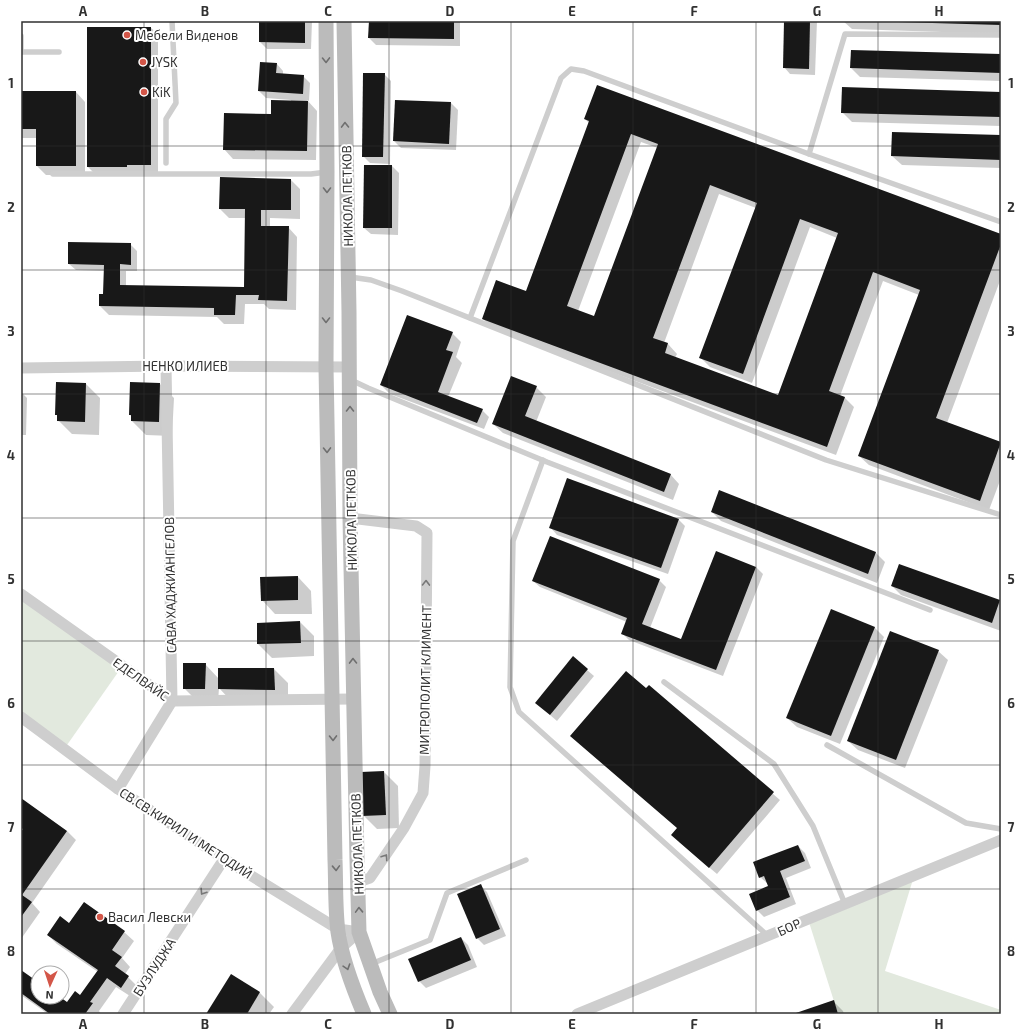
<svg xmlns="http://www.w3.org/2000/svg" width="1022" height="1035" viewBox="0 0 1022 1035" font-family="'Exo 2',sans-serif">
  <style>
    .green { fill: #e2e9de }
    .shadow { fill: #0003; fill-rule: evenodd }
    .building { fill: #181818; fill-rule: evenodd }
    .lines { fill: none; stroke-linecap: round; stroke-linejoin: round }
    .lane { stroke: #cecece; stroke-width: 5.5 }
    .street { stroke: #cecece; stroke-width: 11 }
    .secondary { stroke: #bbb; stroke-width: 15 }
    .oneway { stroke: #6f6f6f }
    .oneway2 { stroke: #787878 }
    .grid { fill: none; stroke: #313131; stroke-width: 1; stroke-opacity: 0.55 }
    .poi-dot { fill: #d35648; stroke: #fff; stroke-width: 1.5 }
    .labels { text-anchor: middle; stroke-width: 4; stroke-linejoin: round; paint-order: stroke }
    .poi-label { font-size: 13px; fill: #313131; stroke: #fff; text-anchor: start }
    .street-label { font-size: 13px; fill: #313131; stroke: #fff }
    .neatline { fill: none; stroke: #313131; stroke-width: 1.5 }
    .grid-label { font-size: 13px; text-anchor: middle; font-weight: bold; fill: #313131 }
  </style>
  <rect width="100%" height="100%" fill="#fff"/>
  <g class="green">
    <path d="M21,598L121,668L67,745L21,713Z"/>
    <path d="M914,876L885,971L1001,1010V1014H838L808,919Z"/>
  </g>
  <g class="shadow">
    <path d="M260,21H312L311,49H267L260,42Z"/>
    <path d="M370,21H460V46L376,45L369,38Z"/>
    <path d="M785,21H817L815,75L790,74L784,67Z"/>
    <path d="M843,21H1001V34L852,29Z"/>
    <path d="M151,28L158,34V172L95,174L88,167Z"/>
    <path d="M1001,55V81L860,77L851,68Z"/>
    <path d="M261,63L277,64L283,71V75L303,76L310,83L309,101L307,100L317,111L316,160L233,159L224,149L291,101V100L266,98L259,91Z"/>
    <path d="M384,74L391,81L390,164L370,163L363,156Z"/>
    <path d="M21,92H76L85,102V175H46L37,166V138H21Z"/>
    <path d="M1001,93V126L852,122L842,112Z"/>
    <path d="M396,101L451,103L458,110L456,150L401,148L394,141Z"/>
    <path d="M585,119L1001,235V278L947,423L1001,443V478L989,510L869,465L859,456L919,295L883,281L840,396L845,398L854,407L836,455L492,328L483,319L526,292L589,123ZM641,142L658,148L595,318L578,311ZM719,194L756,208L701,358L710,367L752,383L810,227L837,238L779,396L675,358L677,354L668,344L664,343Z"/>
    <path d="M1001,136V168L902,165L892,156Z"/>
    <path d="M392,166L399,173L398,235L371,234L364,228Z"/>
    <path d="M291,180L300,189V219L270,218V227H288L297,237L296,310L269,309L264,304H245L244,324H224L217,317L109,315L100,306L104,295L105,271L76,270L69,264L130,244L137,251V271H126V286L245,288L246,218H229L220,209Z"/>
    <path d="M452,333L461,342L456,357L462,363L448,397L482,410L489,417L484,429L390,394L381,385Z"/>
    <path d="M86,384L100,398L99,435L72,434L58,420V417L56,414Z"/>
    <path d="M160,384L174,398L172,436L146,435L132,421V417L130,415Z"/>
    <path d="M536,387L546,397L536,422L670,474L679,484L673,500L503,433L493,424Z"/>
    <path d="M21,392L27,398L26,435H21Z"/>
    <path d="M720,492L876,553L885,562L877,583L721,521L712,512Z"/>
    <path d="M678,519L685,526L668,574L557,535L551,528Z"/>
    <path d="M899,565L1000,601L1001,602V631L901,595L892,586Z"/>
    <path d="M756,567L763,574L723,676L629,640L622,633L627,622L540,587L533,581L659,580L666,587L650,628L682,640Z"/>
    <path d="M298,577L311,591L312,614H275L262,600Z"/>
    <path d="M300,622L314,636V656L272,658L258,644Z"/>
    <path d="M874,627L884,637L840,744L797,727L787,718Z"/>
    <path d="M938,651L948,660L905,768L858,750L848,741Z"/>
    <path d="M205,664L219,679V669H274L288,683V703H233L219,688L218,702H198L184,688Z"/>
    <path d="M587,670L594,676L557,721L536,703Z"/>
    <path d="M649,687L780,800L717,874L679,842L678,828L646,690Z"/>
    <path d="M384,772L398,786L399,828L377,829L363,815Z"/>
    <path d="M21,799L67,831L76,840L32,903L40,912L21,939V834L23,831L21,829Z"/>
    <path d="M798,846L805,853L811,868L786,878L796,904L764,917L757,910L769,887L768,884L760,877Z"/>
    <path d="M480,885L487,892L506,936L484,945L477,938Z"/>
    <path d="M84,904L124,932L134,941L122,958L130,967L125,974L137,986L130,996L116,987L99,1011L101,1014H48L21,995V971L38,983V997H58L67,1003L81,996L98,972L57,944L48,935L69,924Z"/>
    <path d="M461,938L468,945L477,967L426,988L419,981Z"/>
    <path d="M231,975L260,993L274,1007L269,1014H207Z"/>
    <path d="M833,1001L843,1011L844,1014H795Z"/>
  </g>
  <g class="building">
    <path d="M259,21H305V43L259,42Z"/>
    <path d="M369,21H454V39L368,38Z"/>
    <path d="M784,21H810L809,69L783,68Z"/>
    <path d="M898,21H1001V25L898,22Z"/>
    <path d="M87,27H151V165H127V167H87Z"/>
    <path d="M851,50L1001,54V73L850,68Z"/>
    <path d="M260,62L277,63L276,73L304,75L303,94L258,91Z"/>
    <path d="M363,73H385L383,157H362Z"/>
    <path d="M597,85L1001,234V244L936,418L1001,442L980,501L858,456L920,290L873,272L829,391L845,397L827,447L482,319L496,280L526,291L589,121L584,119ZM631,134L658,144L594,316L567,306ZM710,185L757,203L699,358L743,374L800,219L838,233L778,395L665,353L668,343L653,338Z"/>
    <path d="M842,87L1001,92V117L841,113Z"/>
    <path d="M21,91H76V166H36V129H21Z"/>
    <path d="M271,100L308,101L307,151L223,150L224,113L271,114Z"/>
    <path d="M395,100L451,102L449,144L393,141Z"/>
    <path d="M892,132L1001,135V160L891,156Z"/>
    <path d="M364,165H392V228H363Z"/>
    <path d="M220,177L291,179V210H261V226H289L287,301L258,300L259,295H236L235,315H214V308L99,306V294H103L104,265L68,264V242L131,243V265L120,264V285L244,287L245,209H219Z"/>
    <path d="M407,315L453,332L446,350L453,352L438,392L483,409L477,423L380,385Z"/>
    <path d="M511,376L537,386L525,416L671,474L664,492L492,424Z"/>
    <path d="M56,382L86,383L85,422L57,421V415H55Z"/>
    <path d="M130,382L160,383L159,422L131,421V415H129Z"/>
    <path d="M567,478L679,519L661,568L549,528Z"/>
    <path d="M719,490L876,552L868,574L711,512Z"/>
    <path d="M550,536L660,579L642,624L681,639L716,551L756,567L716,670L621,634L627,618L532,581Z"/>
    <path d="M899,564L1000,600L992,623L891,586Z"/>
    <path d="M298,576V600L261,601L260,577Z"/>
    <path d="M831,609L875,627L831,736L786,718Z"/>
    <path d="M300,621L301,643L257,644V623Z"/>
    <path d="M890,631L939,650L896,760L847,741Z"/>
    <path d="M573,656L588,669L550,715L535,703Z"/>
    <path d="M183,663H206L205,689H183Z"/>
    <path d="M218,668H274L275,690L218,689Z"/>
    <path d="M626,671L646,688L649,685L774,792L709,868L671,835L677,828L570,736Z"/>
    <path d="M384,771L386,815L362,816L361,772Z"/>
    <path d="M21,798L67,831L22,895L32,902L21,917V832L23,829L21,828Z"/>
    <path d="M798,845L805,861L780,871L790,897L756,911L749,894L768,886L764,876L759,878L753,862Z"/>
    <path d="M481,884L500,929L476,939L457,894Z"/>
    <path d="M84,902L125,931L112,950L122,957L115,966L129,976L121,988L107,978L90,1002L93,1003L85,1014L83,1013L82,1014H50L21,993V970L38,982V997H60L67,1002L75,991L80,995L98,970L47,935L60,916L69,923Z"/>
    <path d="M461,937L471,960L418,982L408,959Z"/>
    <path d="M231,974L260,992L247,1014H206Z"/>
    <path d="M834,1000L838,1014H793Z"/>
  </g>
  <g class="lines">
    <g class="lane">
      <path d="M1001,35L845,34L809,154L1001,222"/>
      <path d="M21,36V52"/>
      <path d="M21,52H59"/>
      <path d="M166,163V119L176,103L172,21"/>
      <path d="M53,174H311L327,172"/>
      <path d="M350,277L371,280L402,291L826,460L1001,515"/>
      <path d="M470,318L561,78L571,69L584,71L809,154"/>
      <path d="M351,380L368,388L547,462L930,610"/>
      <path d="M543,460L513,541L510,687L519,712L768,936"/>
      <path d="M664,682L774,764L813,826L845,904"/>
      <path d="M827,745L966,823L1001,829"/>
      <path d="M371,964L430,940L447,893L526,860"/>
    </g>
    <g class="street">
      <path d="M21,368L166,366L349,367"/>
      <path d="M350,518L416,526L427,533L425,766L423,793L404,828L370,878L358,882"/>
      <path d="M21,594L172,701L353,699"/>
      <path d="M21,717L118,789L224,859L338,929L359,932"/>
      <path d="M118,789L172,701L166,366"/>
      <path d="M123,1014L224,859"/>
      <path d="M292,1014L341,948L359,932"/>
      <path d="M577,1014L1001,840"/>
    </g>
    <g class="secondary">
      <path d="M326,21L327,172L326,367L335,860C336,884 335,909 338,932C342,960 353,988 364,1014"/>
      <path d="M344,21L349,312L350,518L357,859L359,932L380,992L390,1014"/>
    </g>
  </g>
  <defs><path id="oneway-chevron" d="M-2-3.5L2.5 0L-2 3.5" fill="none" stroke-width="1.6" stroke-linecap="round" stroke-linejoin="round"/></defs>
  <g class="oneway">
    <use href="#oneway-chevron" transform="translate(326 60) rotate(89)"/>
    <use href="#oneway-chevron" transform="translate(345 125) rotate(-91)"/>
    <use href="#oneway-chevron" transform="translate(327 190) rotate(90)"/>
    <use href="#oneway-chevron" transform="translate(326 320) rotate(90)"/>
    <use href="#oneway-chevron" transform="translate(350 409) rotate(-90)"/>
    <use href="#oneway-chevron" transform="translate(327 450) rotate(89)"/>
    <use href="#oneway-chevron" transform="translate(353 661) rotate(-91)"/>
    <use href="#oneway-chevron" transform="translate(333 738) rotate(89)"/>
    <use href="#oneway-chevron" transform="translate(336 868) rotate(88)"/>
    <use href="#oneway-chevron" transform="translate(359 910) rotate(-92)"/>
    <use href="#oneway-chevron" transform="translate(347 967) rotate(72)"/>
  </g>
  <g class="oneway2">
    <use href="#oneway-chevron" transform="translate(426 583) rotate(-89)"/>
    <use href="#oneway-chevron" transform="translate(385 857) rotate(-56)"/>
    <use href="#oneway-chevron" transform="translate(203 892) rotate(123)"/>
  </g>
  <path class="grid" d="M144,21V1014M266,21V1014M389,21V1014M511,21V1014M633,21V1014M756,21V1014M878,21V1014M21,146H1001M21,270H1001M21,394H1001M21,518H1001M21,641H1001M21,765H1001M21,889H1001"/>
  <g class="poi-dot">
    <circle cx="127" cy="35" r="4"/>
    <circle cx="143" cy="62" r="4"/>
    <circle cx="144" cy="92" r="4"/>
    <circle cx="100" cy="917" r="4"/>
  </g>
  <g class="labels">
    <g class="poi-label">
      <text x="135" y="40">Мебели Виденов</text>
      <text x="151" y="67">JYSK</text>
      <text x="152" y="97">KiK</text>
      <text x="108" y="922">Васил Левски</text>
    </g>
    <g class="street-label">
      <text transform="translate(347 196) rotate(-91)" y="5">НИКОЛА ПЕТКОВ</text>
      <text x="185" y="371">НЕНКО ИЛИЕВ</text>
      <text transform="translate(351 520) rotate(-91)" y="5">НИКОЛА ПЕТКОВ</text>
      <text transform="translate(170 585) rotate(-91)" y="5">САВА ХАДЖИАНГЕЛОВ</text>
      <text transform="translate(141 679) rotate(35)" y="5">ЕДЕЛВАЙС</text>
      <text transform="translate(425 680) rotate(-89)" y="5">МИТРОПОЛИТ КЛИМЕНТ</text>
      <text transform="translate(186 833) rotate(33)" y="5">СВ.СВ.КИРИЛ И МЕТОДИЙ</text>
      <text transform="translate(357 844) rotate(-92)" y="5">НИКОЛА ПЕТКОВ</text>
      <text transform="translate(789 927) rotate(-24)" y="5">БОР</text>
      <text transform="translate(154 967) rotate(-57)" y="5">БУЗЛУДЖА</text>
    </g>
  </g>
  <rect width="1022" height="1035" fill="none" stroke="#ffffff" stroke-width="44"/>
  <g transform="translate(50 985) rotate(183)"><circle r="19" fill="#ffffff" stroke="#adadad"/>
  <path d="M0-3L7 15L0 10L-7 15Z" fill="#d35648"/>
  <text y="-6" font-size="11" font-weight="bold" text-anchor="middle" fill="#313131">N</text>
  </g>
  <rect x="22" y="22" width="978" height="991" class="neatline"/>
  <g class="grid-label">
    <text x="83" y="16">A</text>
    <text x="205" y="16">B</text>
    <text x="328" y="16">C</text>
    <text x="450" y="16">D</text>
    <text x="572" y="16">E</text>
    <text x="694" y="16">F</text>
    <text x="817" y="16">G</text>
    <text x="939" y="16">H</text>
    <text x="11" y="88">1</text>
    <text x="1011" y="88">1</text>
    <text x="11" y="212">2</text>
    <text x="1011" y="212">2</text>
    <text x="11" y="336">3</text>
    <text x="1011" y="336">3</text>
    <text x="11" y="460">4</text>
    <text x="1011" y="460">4</text>
    <text x="11" y="584">5</text>
    <text x="1011" y="584">5</text>
    <text x="11" y="708">6</text>
    <text x="1011" y="708">6</text>
    <text x="11" y="832">7</text>
    <text x="1011" y="832">7</text>
    <text x="11" y="956">8</text>
    <text x="1011" y="956">8</text>
    <text x="83" y="1029">A</text>
    <text x="205" y="1029">B</text>
    <text x="328" y="1029">C</text>
    <text x="450" y="1029">D</text>
    <text x="572" y="1029">E</text>
    <text x="694" y="1029">F</text>
    <text x="817" y="1029">G</text>
    <text x="939" y="1029">H</text>
  </g>
</svg>
